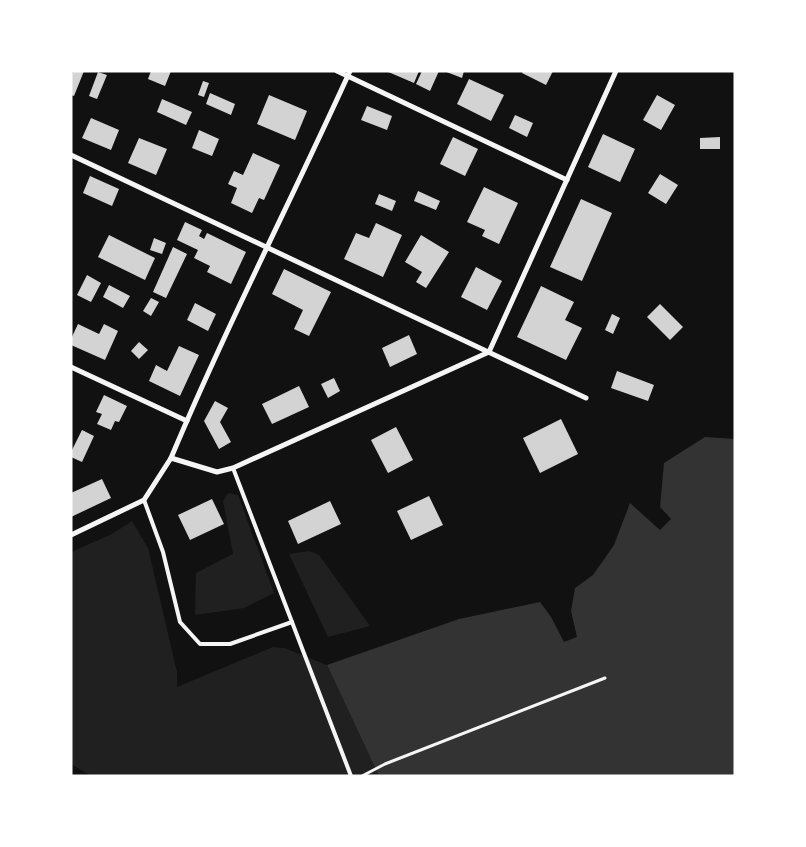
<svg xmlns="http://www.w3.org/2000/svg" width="806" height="847" viewBox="0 0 806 847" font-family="Barlow,sans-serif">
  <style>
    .green { fill: #202020 }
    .water { fill: #333 }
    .building { fill: #d3d3d3 }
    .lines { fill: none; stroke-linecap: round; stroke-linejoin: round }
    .path { stroke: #f5f5f5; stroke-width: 3 }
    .service { stroke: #f5f5f5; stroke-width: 4 }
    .minor { stroke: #f5f5f5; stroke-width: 5 }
  </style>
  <rect width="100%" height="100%" fill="#111"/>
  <g class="green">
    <path d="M228,493L238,495L274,593L244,608L195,615L196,573L233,554L223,501Z"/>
    <path d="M132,521L148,548L177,672V687L273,647L284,648L327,665L379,776H91L71,764V552L112,534Z"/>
    <path d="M309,551L319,555L370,626L328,637L289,554Z"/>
  </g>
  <path class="water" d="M705,437L735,439V776H379L327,665L459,619L540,602L551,617L564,642L577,637L571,611L575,588L593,575L614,545L630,503L660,530L671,519L660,507L664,463Z"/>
  <g class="building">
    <path d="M73,71H84L74,96L71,95V75Z"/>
    <path d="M151,71H171L165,86L148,79Z"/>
    <path d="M386,71H419L414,83Z"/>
    <path d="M422,71H439L430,91L416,84Z"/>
    <path d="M444,71H464L462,78Z"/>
    <path d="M523,71H553L546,85L522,73Z"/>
    <path d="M98,72L107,75L97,99L89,96Z"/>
    <path d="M469,79L504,95L491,121L457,104Z"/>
    <path d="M203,81L209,83L204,97L198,95Z"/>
    <path d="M210,93L235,104L231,115L206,104Z"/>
    <path d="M269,95L307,111L295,140L257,124Z"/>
    <path d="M657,95L675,105L661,130L643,120Z"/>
    <path d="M162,99L192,112L186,125L157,112Z"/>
    <path d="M367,106L392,116L387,130L361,120Z"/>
    <path d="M515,115L533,123L527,137L509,128Z"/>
    <path d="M91,118L119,130L111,150L82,138Z"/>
    <path d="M199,130L219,139L212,156L192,148Z"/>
    <path d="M603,134L635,149L620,182L588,167Z"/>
    <path d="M453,137L478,149L465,176L440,164Z"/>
    <path d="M720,137V149H700V138Z"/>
    <path d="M139,138L167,149L156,175L128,163Z"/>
    <path d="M253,153L280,165L264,200L259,198L252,213L231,203L237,188L228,184L234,171L243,175Z"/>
    <path d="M660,174L678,185L666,204L648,193Z"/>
    <path d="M90,176L119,189L112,206L83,193Z"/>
    <path d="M484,187L518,203L499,244L482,236L485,230L467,222Z"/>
    <path d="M418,191L440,201L436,210L414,201Z"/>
    <path d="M379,194L396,201L392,211L375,204Z"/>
    <path d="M581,199L612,213L582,281L550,267Z"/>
    <path d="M185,222L202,230L199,236L204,239L207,233L246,252L231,284L207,272L210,266L194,258L198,250L177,240Z"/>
    <path d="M376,223L402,235L383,277L344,259L356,233L369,238Z"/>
    <path d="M109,235L155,258L145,280L98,257Z"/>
    <path d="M421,235L449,252L426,288L416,282L422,272L405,262Z"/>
    <path d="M154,238L166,243L162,254L150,250Z"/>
    <path d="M173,247L187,254L166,298L153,292Z"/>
    <path d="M476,267L502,281L487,310L461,297Z"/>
    <path d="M284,269L331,292L309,336L294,329L303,310L272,294Z"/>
    <path d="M87,275L101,283L91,302L77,295Z"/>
    <path d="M109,285L130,296L123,308L103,297Z"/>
    <path d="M541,286L574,302L565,320L582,328L566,360L517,337Z"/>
    <path d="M151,298L159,302L151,316L143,311Z"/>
    <path d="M195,303L216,314L208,331L187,320Z"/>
    <path d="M660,304L683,327L670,340L647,317Z"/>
    <path d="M612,314L620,318L613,334L605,330Z"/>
    <path d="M78,324L99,334L104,324L118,331L105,360L71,345V339Z"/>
    <path d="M409,335L417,354L390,367L382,348Z"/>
    <path d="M139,342L148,350L139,359L131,351Z"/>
    <path d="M179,346L199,355L180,396L149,381L156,365L167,371Z"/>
    <path d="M617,371L654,385L648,401L611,388Z"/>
    <path d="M334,378L340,391L328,398L321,384Z"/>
    <path d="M299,386L309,407L272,424L262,404Z"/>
    <path d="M104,395L127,406L119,422L115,421L111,430L97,424L102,414L96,412Z"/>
    <path d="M215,401L228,408L220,422L231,442L219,449L204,421Z"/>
    <path d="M561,419L578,454L540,473L523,438Z"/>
    <path d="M396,427L413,460L388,473L371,440Z"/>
    <path d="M82,430L94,436L82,462L71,457V452Z"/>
    <path d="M102,479L111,498L71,517V493Z"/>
    <path d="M429,496L443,525L411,540L397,511Z"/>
    <path d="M212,499L224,524L190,540L178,515Z"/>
    <path d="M330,501L341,524L298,544L288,521Z"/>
  </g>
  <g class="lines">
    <path class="path" d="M362,776L385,764L605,678"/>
    <g class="service">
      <path d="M233,468L351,776"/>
      <path d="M144,500L163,552L180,622L200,644H230L292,622"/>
    </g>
    <g class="minor">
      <path d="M337,71L567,180"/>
      <path d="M71,155L586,398"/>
      <path d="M71,367L187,421"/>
      <path d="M171,458C226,327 291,201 350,71"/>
      <path d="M71,535L144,500L171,458L217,472L233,468L489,352L616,71"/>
    </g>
  </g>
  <rect width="806" height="847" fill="none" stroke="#ffffff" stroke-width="145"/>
</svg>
